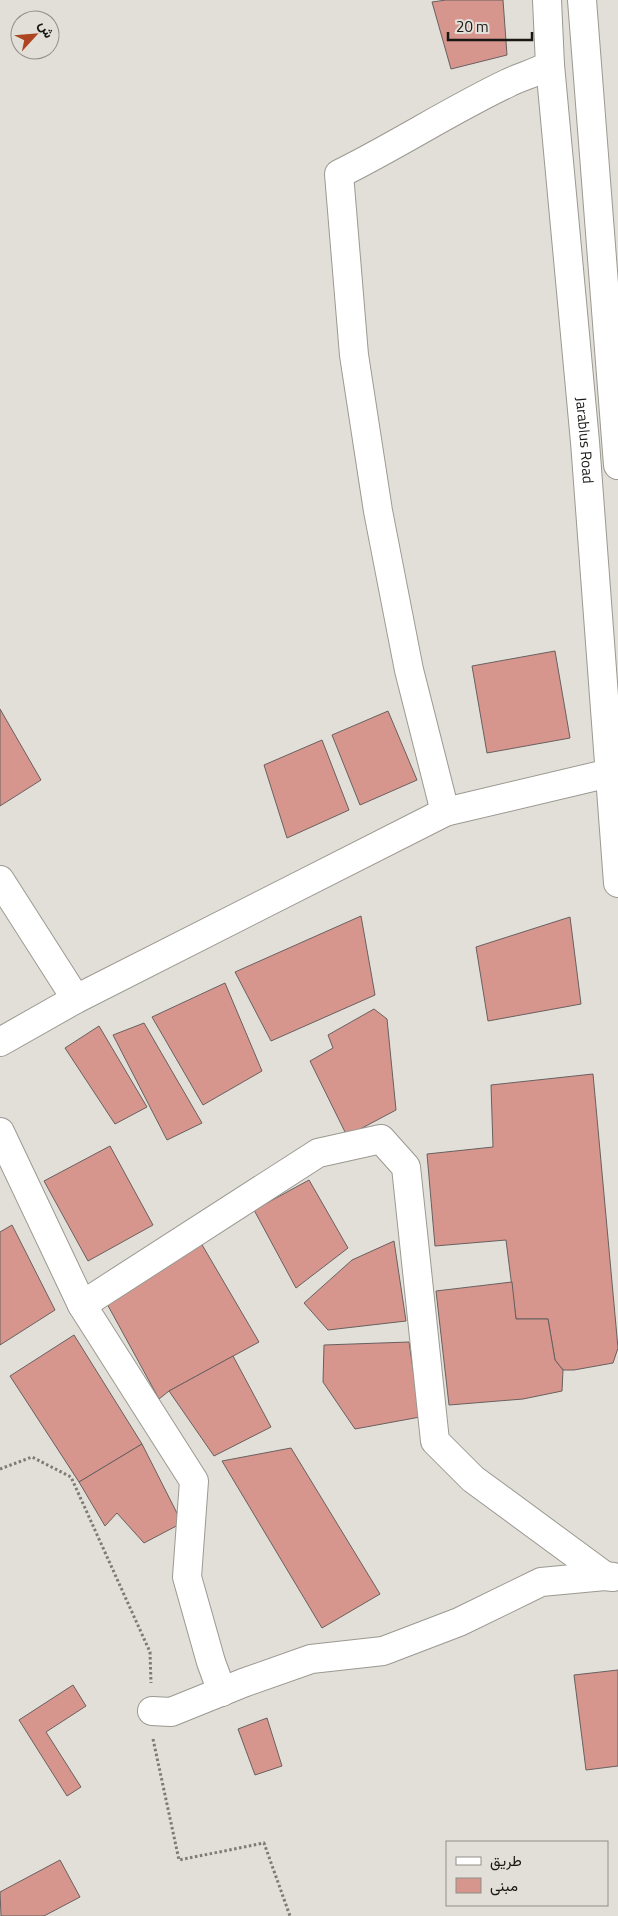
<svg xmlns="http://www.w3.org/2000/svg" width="618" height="1916" viewBox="0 0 618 1916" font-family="'Titillium Web',Vazirmatn,sans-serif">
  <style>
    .building { fill: #d6968e; stroke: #69605f }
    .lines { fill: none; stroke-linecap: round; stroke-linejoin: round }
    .minor-casing { stroke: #9b9991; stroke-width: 30 }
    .major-casing { stroke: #9b9991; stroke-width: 30 }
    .path { stroke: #7c7b75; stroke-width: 3; stroke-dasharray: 2.5 2.5; stroke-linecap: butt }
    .minor { stroke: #fff; stroke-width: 28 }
    .major { stroke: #fff; stroke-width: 28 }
    .labels { text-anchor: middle; stroke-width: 4; stroke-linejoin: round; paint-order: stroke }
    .street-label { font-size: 15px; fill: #191815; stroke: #e1dfd7 }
  </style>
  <rect width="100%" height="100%" fill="#e1dfd7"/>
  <g class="building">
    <path d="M446,0H503L507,55L451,69L432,2Z"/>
    <path d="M555,651L570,738L487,753L472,666Z"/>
    <path d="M0,709L41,780L0,806Z"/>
    <path d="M388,711L417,780L360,805L332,735Z"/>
    <path d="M322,740L349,810L287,838L264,765Z"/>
    <path d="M361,916L375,995L271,1041L235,972Z"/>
    <path d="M570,917L581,1004L488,1021L476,947Z"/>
    <path d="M225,983L262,1071L203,1105L152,1017Z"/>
    <path d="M374,1009L387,1019L396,1110L347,1136L310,1061L333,1048L328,1035Z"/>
    <path d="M144,1023L202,1123L167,1140L113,1035Z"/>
    <path d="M99,1026L147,1107L115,1124L65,1048Z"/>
    <path d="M593,1074L618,1348L613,1363L574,1370H563L555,1360L548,1319H516L506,1240L435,1246L427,1154L493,1147L491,1085Z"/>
    <path d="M110,1146L153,1225L88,1261L44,1181Z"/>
    <path d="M309,1180L348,1248L296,1288L254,1210Z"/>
    <path d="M12,1225L55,1310L0,1345V1232Z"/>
    <path d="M394,1241L406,1321L328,1330L304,1303L352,1260Z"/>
    <path d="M201,1243L259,1342L169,1391L159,1399L106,1302Z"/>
    <path d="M512,1282L516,1319H548L555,1360L563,1370L562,1391L523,1399L449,1405L436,1291Z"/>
    <path d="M74,1335L142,1444L79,1482L10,1376Z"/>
    <path d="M409,1342L420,1417L355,1429L323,1382L324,1345Z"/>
    <path d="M233,1356L271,1427L214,1456L169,1391Z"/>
    <path d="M142,1444L182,1523L144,1543L117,1513L105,1526L79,1482Z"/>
    <path d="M291,1448L380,1594L322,1628L222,1461Z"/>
    <path d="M618,1670V1766L586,1770L574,1675Z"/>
    <path d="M73,1685L86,1706L46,1732L81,1787L67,1796L19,1720Z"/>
    <path d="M267,1718L282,1766L255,1775L238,1729Z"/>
    <path d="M60,1860L80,1897L44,1916H1L0,1892Z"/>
  </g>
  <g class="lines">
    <g class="minor-casing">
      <g id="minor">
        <path d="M445,812L409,670L378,511L354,355L339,174C396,146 451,110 508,83C522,76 536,73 550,65"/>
        <path d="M0,880L76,999"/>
        <path d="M0,1132L82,1305L194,1481L187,1577L211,1662L222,1692"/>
        <path d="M82,1305L318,1153L381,1139L406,1167L435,1441L473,1479L605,1576"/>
        <path d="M152,1711L171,1712L243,1683L311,1659L383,1651L459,1622L541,1582L605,1576L613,1577"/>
      </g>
    </g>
    <g class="major-casing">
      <g id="major">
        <path id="s1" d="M547,0L550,65L585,442L618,883"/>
        <path d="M582,0L618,465"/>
        <path d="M0,1042L76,999L445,812L610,773H618"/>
      </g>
    </g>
    <g class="path">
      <path d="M0,1469L32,1457L71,1477L150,1652L151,1683"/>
      <path d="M153,1739L179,1860L264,1843L290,1916"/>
    </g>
    <use href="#minor" class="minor"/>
    <use href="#major" class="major"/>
  </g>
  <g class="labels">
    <g class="street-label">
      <text dy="5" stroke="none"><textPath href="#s1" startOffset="442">Jarablus Road</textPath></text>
    </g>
  </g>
  <rect x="446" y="1841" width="162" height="65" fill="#e1dfd7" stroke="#918f89"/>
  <rect x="456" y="1857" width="25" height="8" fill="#ffffff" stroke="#918f89"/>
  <text x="490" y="1866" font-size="15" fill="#191815">طريق</text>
  <rect x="456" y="1878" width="25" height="15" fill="#d6968e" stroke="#918f89"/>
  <text x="490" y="1891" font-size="15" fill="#191815">مبنى</text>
  <g transform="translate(35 35) rotate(64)"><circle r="24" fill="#e1dfd7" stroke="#918f89"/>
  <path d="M0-4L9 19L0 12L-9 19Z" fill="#ad4620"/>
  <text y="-8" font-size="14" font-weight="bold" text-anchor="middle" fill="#191815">ش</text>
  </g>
  <path d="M448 32v8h84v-8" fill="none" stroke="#191815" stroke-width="2.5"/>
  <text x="456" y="32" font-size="15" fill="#191815" stroke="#e1dfd7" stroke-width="4" paint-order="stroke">20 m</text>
</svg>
